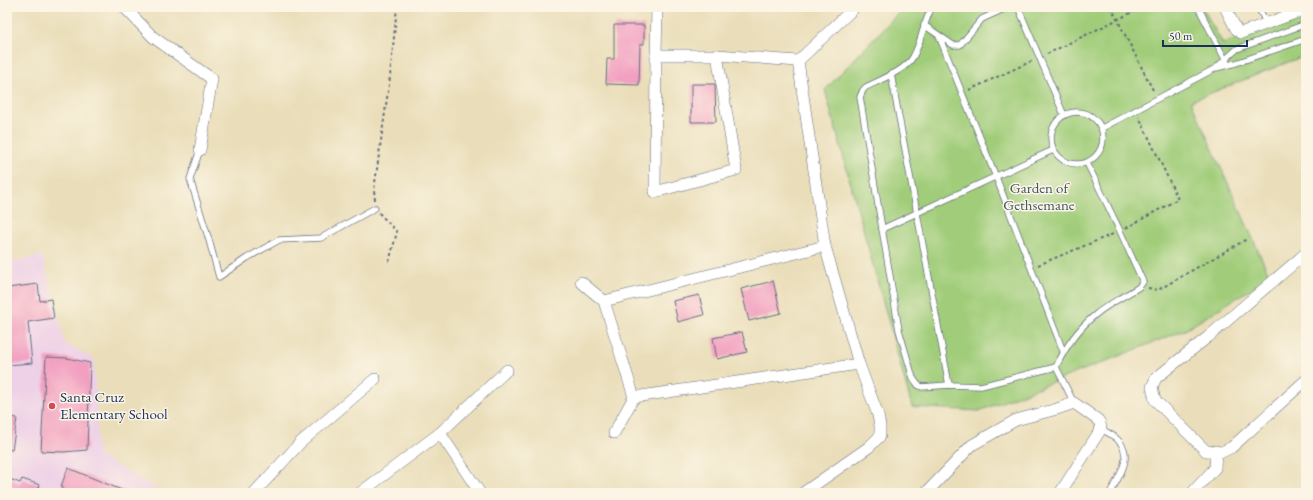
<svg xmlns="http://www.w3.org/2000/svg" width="1313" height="500" viewBox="0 0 1313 500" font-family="'EB Garamond',serif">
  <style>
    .built { fill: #eed0e7 }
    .green { fill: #a1cd7a; stroke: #5e7e6c }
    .building { fill: #f29fc0 }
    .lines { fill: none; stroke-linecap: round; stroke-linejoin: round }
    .lane-casing { stroke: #636c7e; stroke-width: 7 }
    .street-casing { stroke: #636c7e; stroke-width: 12 }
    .path { stroke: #636c7e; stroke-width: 2; stroke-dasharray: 3 3; stroke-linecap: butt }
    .lane { stroke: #fff; stroke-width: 5.5 }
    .street { stroke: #fff; stroke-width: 11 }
    .poi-dot { fill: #d1495b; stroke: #fcf5e5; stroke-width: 1.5 }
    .labels { text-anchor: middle; stroke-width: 3; stroke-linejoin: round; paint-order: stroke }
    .park-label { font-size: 15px; fill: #3c5665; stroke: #fcf5e5 }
    .poi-label { font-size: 15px; fill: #1b2f5e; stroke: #fcf5e5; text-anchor: start }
  </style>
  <rect width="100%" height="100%" fill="#fcf5e5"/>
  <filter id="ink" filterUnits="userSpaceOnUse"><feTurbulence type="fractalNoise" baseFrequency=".025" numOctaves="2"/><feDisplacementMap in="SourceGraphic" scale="8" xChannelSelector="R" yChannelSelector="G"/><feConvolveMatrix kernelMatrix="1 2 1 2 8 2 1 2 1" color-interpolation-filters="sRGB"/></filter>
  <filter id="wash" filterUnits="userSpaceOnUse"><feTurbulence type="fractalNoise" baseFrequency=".012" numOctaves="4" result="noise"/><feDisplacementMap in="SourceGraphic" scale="16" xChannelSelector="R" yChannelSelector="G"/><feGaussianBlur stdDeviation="0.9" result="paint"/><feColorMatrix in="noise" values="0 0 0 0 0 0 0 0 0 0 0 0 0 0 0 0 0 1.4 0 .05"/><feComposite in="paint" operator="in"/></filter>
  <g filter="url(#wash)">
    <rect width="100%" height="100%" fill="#eadeba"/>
    <path class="built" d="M42,255L65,343L94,359L98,455L165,493H7V263Z"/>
    <path class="green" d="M904,7H1202L1223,44L1306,12V55L1191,101L1270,277L1185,330L979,411L912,407L825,90Z"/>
    <g id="blocks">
      <g class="building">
        <path d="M614,25H644V44H640L639,85L606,84L607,59H614Z"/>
        <path d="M691,84H715L716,122H691Z"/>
        <path d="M773,281L781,313L749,321L741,289Z"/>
        <path d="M38,284L40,301L51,299L54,318L28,322L32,363L7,365V288Z"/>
        <path d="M699,295L704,315L678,322L673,301Z"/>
        <path d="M742,332L747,352L717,359L713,338Z"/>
        <path d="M46,357L67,358L90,363L87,450L63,452L41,451Z"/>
        <path d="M7,416L17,418L12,450L7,449Z"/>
        <path d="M68,468L129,493H60L63,486H61Z"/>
        <path d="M7,478L20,483L22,479L40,485L37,493H7Z"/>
      </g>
    </g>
  </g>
  <g filter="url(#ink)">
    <use href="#blocks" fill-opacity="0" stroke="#636c7e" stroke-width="1"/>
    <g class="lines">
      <g class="lane-casing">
        <g id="lane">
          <path d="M932,7C923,23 922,41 913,57C906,70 880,80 866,87L863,90L860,97L899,330L913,378L918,385L922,387L949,385L981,386L1056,367"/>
          <path d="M1018,7L1064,115"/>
          <path d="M1198,7L1227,63"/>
          <path d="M1258,7L1267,24"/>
          <path d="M1287,7L1291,15"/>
          <path d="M924,25L953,45H960L982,19L1008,7"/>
          <path d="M939,36L996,177L1063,351"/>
          <path d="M1218,66L1237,49L1306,24"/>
          <path d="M891,74L949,385"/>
          <circle cx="1077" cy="138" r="26"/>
          <path d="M1102,128L1216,68L1236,63L1306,39"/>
          <path d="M200,150L190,179L209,240L219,277L247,258L279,240L321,238L375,208"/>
          <path d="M882,229L1053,150"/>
          <path d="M1074,403L1056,367C1065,348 1078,329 1095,315C1108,304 1125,296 1139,287L1143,282L1120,231L1087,163"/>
          <path d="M1101,429C1106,432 1113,435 1117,439C1135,456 1119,476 1110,493"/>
        </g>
      </g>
      <g class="street-casing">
        <g id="street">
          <path d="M124,7L153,37L212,79L200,150"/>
          <path d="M657,7L656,55L655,192L736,170L717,55"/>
          <path d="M1225,7L1236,29L1241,33L1306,9"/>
          <path d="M656,55H717L798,61"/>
          <path d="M1306,253L1208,337L1156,378L1152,387L1155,400L1206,451L1222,452L1232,447L1306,380"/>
          <path d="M581,282L604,301L634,397L614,433"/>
          <path d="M604,301L825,246"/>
          <path d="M634,397L859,364"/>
          <path d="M440,433L480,493"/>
          <path d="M254,493L301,442L375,379"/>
          <path d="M360,493L440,433L507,370"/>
          <path d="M803,493L869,447L880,436V426L878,415L859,364L825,246L798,61L855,7"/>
          <path d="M926,493L972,445L1016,420L1057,409L1074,403L1098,420L1100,423L1101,429L1060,493"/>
          <path d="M1192,493L1215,468L1216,451"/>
        </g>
      </g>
      <g class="path">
        <path d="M1111,7L1154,92"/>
        <path d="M1047,54L1143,7"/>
        <path d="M969,90L1032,61"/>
        <path d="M375,200L374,190L390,77L397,7"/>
        <path d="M379,213L397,232L389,262"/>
        <path d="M1126,228L1178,199L1139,117"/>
        <path d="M1038,265L1113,234"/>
        <path d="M1148,288L1158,290L1247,239"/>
      </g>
      <use href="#lane" class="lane"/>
      <use href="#street" class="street"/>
    </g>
  </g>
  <circle class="poi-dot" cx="52" cy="406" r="4"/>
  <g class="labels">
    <g class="park-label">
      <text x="1039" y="193">Garden of<tspan x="1039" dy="17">Gethsemane</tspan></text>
    </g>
    <g class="poi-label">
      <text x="60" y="402">Santa Cruz<tspan x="60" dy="17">Elementary School</tspan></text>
    </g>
  </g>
  <rect width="1313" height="500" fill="none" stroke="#fcf5e5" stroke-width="24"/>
  <path d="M1163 40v6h84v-6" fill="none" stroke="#1b2f5e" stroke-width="2"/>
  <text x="1169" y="40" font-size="12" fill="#1b2f5e" stroke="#fcf5e5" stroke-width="3" paint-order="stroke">50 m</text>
</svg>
